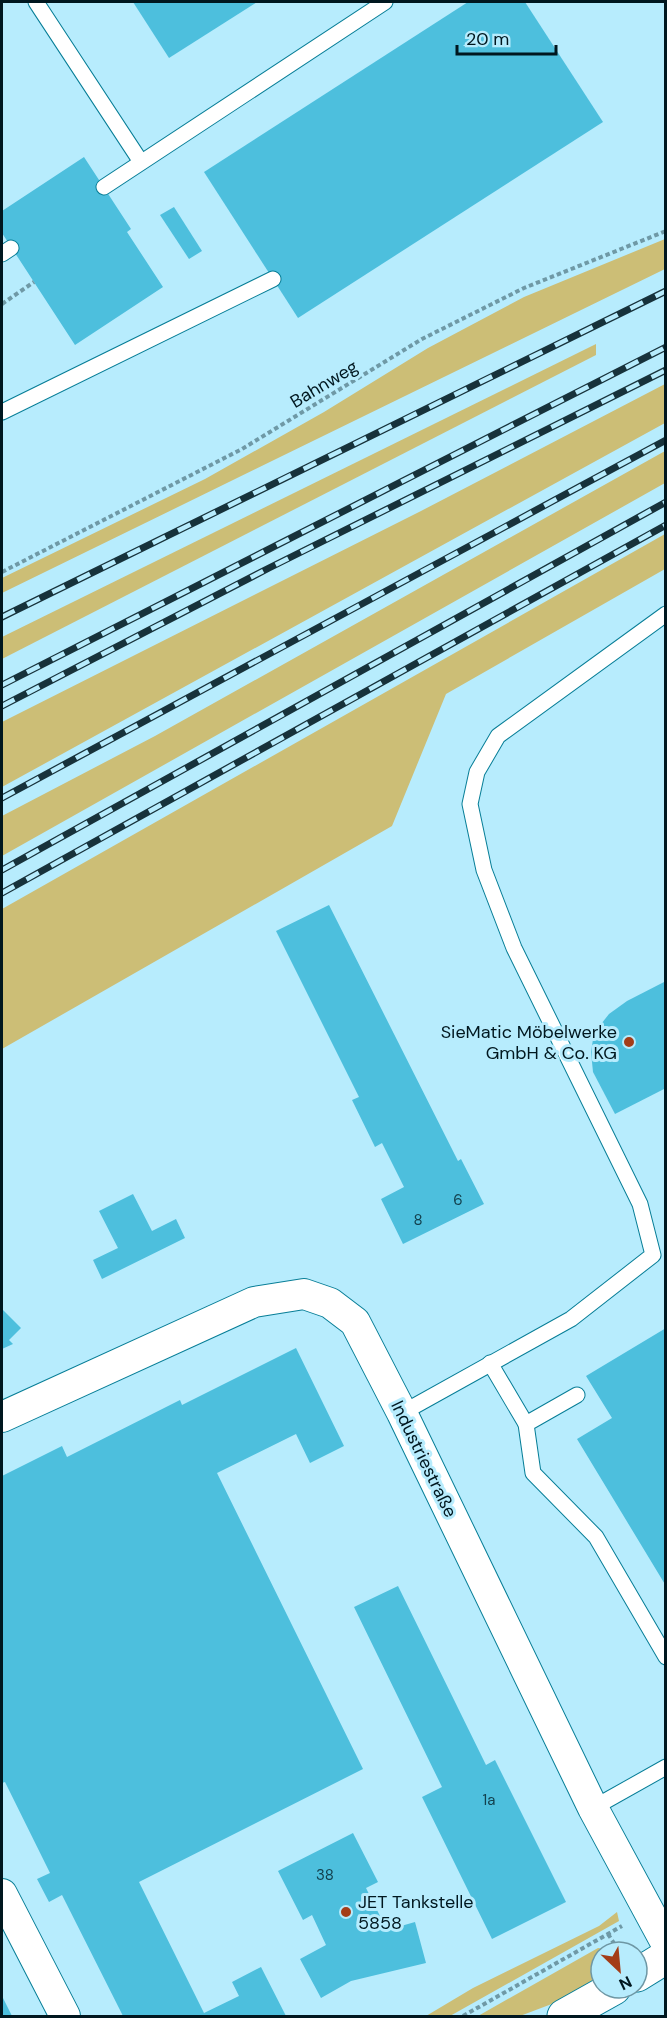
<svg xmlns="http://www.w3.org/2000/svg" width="667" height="2018" viewBox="0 0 667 2018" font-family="'DM Sans',sans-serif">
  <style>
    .green { fill: #ccbe76 }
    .building { fill: #4dbfdd }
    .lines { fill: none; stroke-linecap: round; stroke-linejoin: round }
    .service-casing { stroke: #077e97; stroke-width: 17 }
    .minor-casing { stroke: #077e97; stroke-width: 32 }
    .secondary-casing { stroke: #077e97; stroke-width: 35 }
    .path { stroke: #6f99a6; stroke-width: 4; stroke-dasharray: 4.5 3; stroke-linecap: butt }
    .service { stroke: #fff; stroke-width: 15 }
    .minor { stroke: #fff; stroke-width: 30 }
    .secondary { stroke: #fff; stroke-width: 33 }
    .rail-casing { stroke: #17323b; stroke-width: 7 }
    .rail { stroke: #b7ecfd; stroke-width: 4.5; stroke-dasharray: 14; stroke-linecap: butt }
    .poi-dot { fill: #a43d18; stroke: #b7ecfd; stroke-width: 2 }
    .labels { text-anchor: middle; stroke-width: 6; stroke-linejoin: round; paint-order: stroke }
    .number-label { font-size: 15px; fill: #13414e }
    .street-label { font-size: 18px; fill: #00171f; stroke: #b7ecfd }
    .poi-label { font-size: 18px; fill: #00171f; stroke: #b7ecfd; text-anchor: end }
  </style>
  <rect width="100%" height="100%" fill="#b7ecfd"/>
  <g class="green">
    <path d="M665,239V269L2,593V578L205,479L324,412L428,348L524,297Z"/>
    <path d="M596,344V355L2,659V637Z"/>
    <path d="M665,384V423L2,787V722L421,511Z"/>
    <path d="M665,451V483L2,856V816L155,736Z"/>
    <path d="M665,534V569L446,694L392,826L2,1049V909Z"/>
    <path d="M617,1912L619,1921L450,2016H426L473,1988L599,1926Z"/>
    <path d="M598,1948L606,1949L609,1952H601V1975L557,2002L520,2016H478Z"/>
  </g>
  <g class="building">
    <path d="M133,2H257L169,58Z"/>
    <path d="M468,2H525L603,122L298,318L204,172Z"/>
    <path d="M84,157L131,229L127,232L163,287L75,345L2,233V211Z"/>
    <path d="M174,207L202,251L189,259L160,215Z"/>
    <path d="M329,905L458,1161L461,1159L484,1204L403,1244L381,1199L404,1187L382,1143L375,1147L352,1100L359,1097L276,931Z"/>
    <path d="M666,981V1088L615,1114L593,1072L591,1052L594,1033L609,1014L627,1001Z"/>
    <path d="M133,1194L152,1231L176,1219L185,1238L102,1279L93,1260L118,1248L99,1211Z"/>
    <path d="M2,1309L21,1328L9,1340L13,1344L2,1349Z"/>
    <path d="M666,1328V1586L577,1439L612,1418L586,1376Z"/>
    <path d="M296,1348L344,1446L310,1463L296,1434L217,1473L363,1769L139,1882L204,2013L239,1996L232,1982L261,1967L286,2016H123L62,1895L49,1902L37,1879L50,1873L5,1782L2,1783V1476L62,1446L67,1457L180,1400L182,1405Z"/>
    <path d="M398,1586L486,1765L495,1760L566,1902L492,1939L422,1797L442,1787L354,1607Z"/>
    <path d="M353,1833L378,1882L366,1888L387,1930L415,1922L426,1963L351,1981L321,1998L300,1959L326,1945L312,1915L303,1920L278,1871Z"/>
    <path d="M2,1996L12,2016H2Z"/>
  </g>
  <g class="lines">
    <g class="service-casing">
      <g id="service">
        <path d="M36,2L141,162"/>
        <path d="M104,187L385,2"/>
        <path d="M2,254L11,248"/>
        <path d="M2,412L273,279"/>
        <path d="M490,1363L526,1424"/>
        <path d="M577,1395L526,1424L533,1473L596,1537L666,1657"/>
        <path d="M402,1413L571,1319L653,1255L640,1204L514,948L484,870L470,804L477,772L498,736L666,614"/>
        <path d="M593,1808L666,1767"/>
      </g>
    </g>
    <g class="minor-casing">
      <g id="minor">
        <path d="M2,1417L254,1302L304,1294L330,1303L355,1322L402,1413L593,1808L666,1943"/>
        <path d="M2,1894L65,2016"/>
      </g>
    </g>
    <g class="secondary-casing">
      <g id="secondary">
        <path d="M637,1975L666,1957"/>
        <path d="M564,2016L614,1988"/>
      </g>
    </g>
    <g class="path">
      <path d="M2,304L34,282"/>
      <path d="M2,572L242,449L422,339L524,288L666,231"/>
      <path d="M608,1934L617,1948"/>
      <path d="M463,2016L622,1926"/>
    </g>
    <use href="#service" class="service"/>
    <use href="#minor" class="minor"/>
    <use href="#secondary" class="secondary"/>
    <g class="rail-casing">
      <g id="rail">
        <path d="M2,617L666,291"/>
        <path d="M2,685L666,347"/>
        <path d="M2,706L269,568L666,370"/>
        <path d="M2,798L666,440"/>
        <path d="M2,870L666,502"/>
        <path d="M2,893L666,525"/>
      </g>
    </g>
    <use href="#rail" class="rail"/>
  </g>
  <g class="poi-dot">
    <circle cx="629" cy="1042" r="6"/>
    <circle cx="346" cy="1912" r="6"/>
  </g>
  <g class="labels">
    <g class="number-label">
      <text x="458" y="1205">6</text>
      <text x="418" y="1225">8</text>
      <text x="489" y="1805">1a</text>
      <text x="325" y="1880">38</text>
    </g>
    <g class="street-label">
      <text transform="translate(324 384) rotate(-31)" y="6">Bahnweg</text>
      <text transform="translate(424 1459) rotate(64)" y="6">Industriestraße</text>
    </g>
    <g class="poi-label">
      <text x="617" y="1038">SieMatic Möbelwerke<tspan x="617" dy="21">GmbH &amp; Co. KG</tspan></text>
      <text x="358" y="1908" text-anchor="start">JET Tankstelle<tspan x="358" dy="21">5858</tspan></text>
    </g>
  </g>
  <rect width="667" height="2018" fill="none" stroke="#00171f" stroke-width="6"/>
  <g transform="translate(619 1970) rotate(154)"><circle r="28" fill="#b7ecfd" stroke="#6e97a4" stroke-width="1.5"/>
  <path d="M0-4.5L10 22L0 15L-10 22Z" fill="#a43d18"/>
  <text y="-9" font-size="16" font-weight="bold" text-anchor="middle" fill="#00171f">N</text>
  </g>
  <path d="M457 45v9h99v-9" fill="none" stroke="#00171f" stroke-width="3"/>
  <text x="466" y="45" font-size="18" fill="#00171f" stroke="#b7ecfd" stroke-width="4.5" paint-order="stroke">20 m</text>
</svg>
